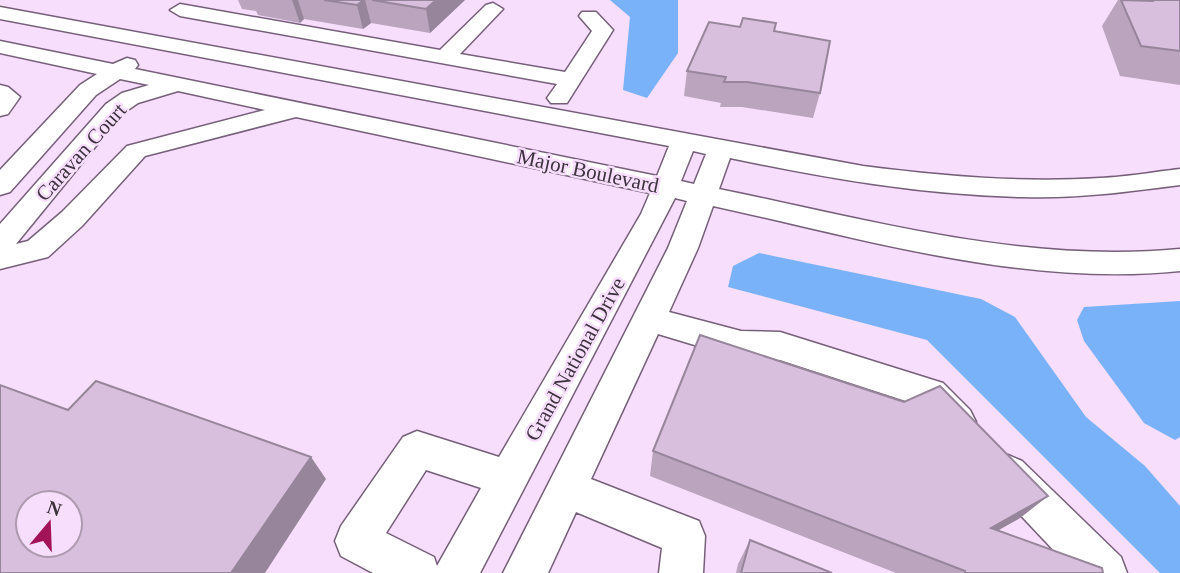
<svg xmlns="http://www.w3.org/2000/svg" width="1180" height="573" viewBox="0 0 1180 573" font-family="Georgia,serif">
  <style>
    .water { fill: #79b2f9 }
    .lines { fill: none; stroke-linecap: round; stroke-linejoin: round }
    .minor-casing { stroke: #755f79; stroke-width: 3 }
    .minor { fill: #fff; fill-rule: evenodd }
    .wall { fill: #baa4be }
    .shaded-wall { fill: #97869b }
    .building { fill: #d8bfdd; stroke: #97869b; stroke-width: 2; fill-rule: evenodd }
    .labels { text-anchor: middle; stroke-width: 5; stroke-linejoin: round; paint-order: stroke }
    .street-label { font-size: 21px; fill: #3d333f; stroke: #f7defc }
  </style>
  <rect width="100%" height="100%" fill="#f7defc"/>
  <g class="water">
    <path d="M610,0H678V53L647,98L623,90L630,17Z"/>
    <path d="M759,253L981,299L1015,317L1086,417L1145,466L1180,506V573H1160L927,340L728,287L733,266Z"/>
    <path d="M1180,301V437L1175,440L1144,423L1084,341L1077,320L1084,307Z"/>
  </g>
  <g class="lines">
    <g class="minor-casing">
      <g id="minor">
        <path d="M493,3L503,9L460,54L565,72L592,31L579,16L582,12H596L613,30L567,103H551L547,98L557,84L180,16L170,10L180,4L440,50L486,5Z"/>
        <path d="M0,7L863,166C942,176 1021,183 1100,178C1127,177 1153,172 1180,169V185C1127,192 1074,199 1021,197C923,195 826,178 730,158L719,189C870,220 1024,264 1180,249V271C1022,287 865,239 713,206L698,248L669,312L741,331L780,332L943,383L970,410L976,422L970,434L957,439L944,434L918,405L780,360L741,359L658,334L591,479L699,521L705,536L703,573H659L662,548L576,512L548,573H503L668,248L687,201L675,198L480,573H373L341,556L335,541L341,526L403,437L417,431L499,457L641,214L650,193L296,117L145,156L82,226L48,257L0,269V224L106,104L122,93L149,85L120,79L96,95L10,192L0,195V170L80,85L97,74L0,53V41L113,64L127,58L135,60L138,65L135,69L657,176L669,146L0,19ZM178,91L265,110L127,146L62,212L28,241L16,244L122,114L138,103ZM693,151L706,154L694,184L681,181ZM426,470L481,488L437,566L434,557L386,533Z"/>
        <path d="M0,85L8,87L20,97L8,114L0,116Z"/>
        <path d="M1008,455L1022,461L1121,557L1127,573H1075L994,487L988,474L994,461Z"/>
      </g>
    </g>
    <use href="#minor" class="minor"/>
  </g>
  <g class="wall">
    <path d="M238,0H465L430,33L371,23L363,29L304,19L300,23L258,15L256,11L242,9Z"/>
    <path d="M1118,0H1180V85L1120,76L1102,26Z"/>
    <path d="M774,31L820,93L813,118L742,107H720L721,103L684,96L687,71Z"/>
    <path d="M653,451L1048,496L1020,518L998,530L1103,573H896L650,476Z"/>
    <path d="M750,540L832,573H736L738,564Z"/>
  </g>
  <g class="shaded-wall">
    <path d="M292,0H298L304,19L300,23Z"/>
    <path d="M364,0H365L371,23L363,29L357,5Z"/>
    <path d="M436,0H465L430,33L426,9Z"/>
    <path d="M311,457L326,479L265,573H231Z"/>
    <path d="M1048,496L1020,518L965,549L991,528Z"/>
  </g>
  <g class="building">
    <path d="M324,0H364L357,5Z"/>
    <path d="M372,0H436L426,9Z"/>
    <path d="M1121,0L1152,1L1151,0H1180V51L1141,46Z"/>
    <path d="M743,18L776,23L774,31L830,41L820,93L747,82H724L726,77L687,71L709,22L740,27Z"/>
    <path d="M700,335L904,402L940,386L1048,496L991,528L1102,568L1103,573H965V571L653,451Z"/>
    <path d="M96,381L311,457L231,573H0V385L68,410ZM28,503H70V545H28Z"/>
    <path d="M750,540L832,573H741Z"/>
  </g>
  <g class="labels">
    <g class="street-label">
      <text transform="translate(81 152) rotate(-48)" y="7">Caravan Court</text>
      <text transform="translate(588 171) rotate(12)" y="7">Major Boulevard</text>
      <text transform="translate(575 359) rotate(-61)" y="7">Grand National Drive</text>
    </g>
  </g>
  <g transform="translate(49 524) rotate(19)"><circle r="33" fill="#f7defc" stroke="#ad9ab0" stroke-width="2"/>
  <path d="M0-5L12 26L0 18L-12 26Z" fill="#a31358"/>
  <text y="-10" font-size="19" font-weight="bold" text-anchor="middle" fill="#3d333f">N</text>
  </g>
</svg>
